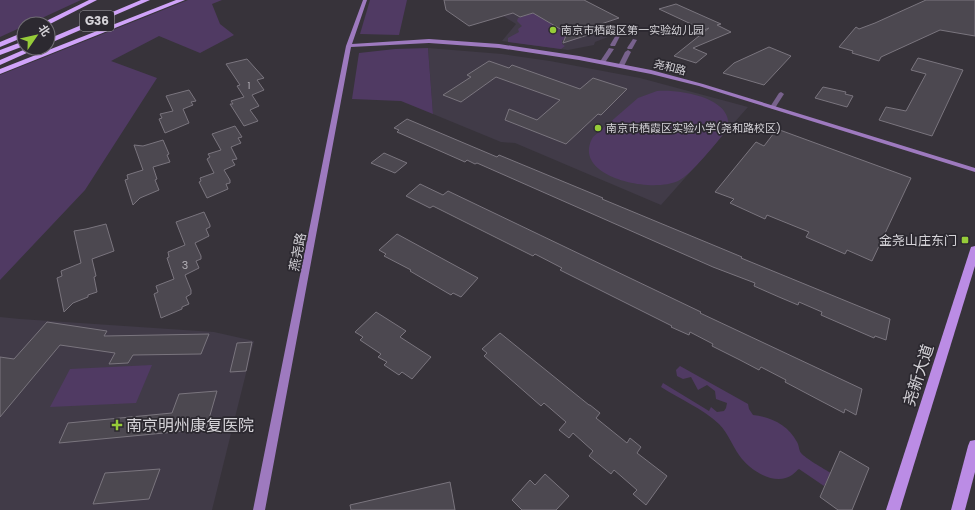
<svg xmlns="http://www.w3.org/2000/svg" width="975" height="510" viewBox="0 0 975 510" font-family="Poppins,'Noto Sans SC',sans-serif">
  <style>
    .built { fill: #413b48 }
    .green { fill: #503a63 }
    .building { fill: #4c4850; stroke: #7a757e }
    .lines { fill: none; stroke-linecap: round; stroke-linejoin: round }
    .minor { fill: #78628d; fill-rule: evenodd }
    .secondary { fill: #9e7abf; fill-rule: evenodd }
    .primary { fill: #bb8ce5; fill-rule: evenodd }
    .motorway { fill: #d0a3f9; fill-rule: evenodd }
    .poi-dot { fill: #96cc39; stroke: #2c2930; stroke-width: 1.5 }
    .labels { text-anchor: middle; stroke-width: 3.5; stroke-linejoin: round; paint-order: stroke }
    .far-number-label { font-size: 9px; fill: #b3b0b6 }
    .far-poi-label { font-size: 11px; fill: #d5d3d8; stroke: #2c2930; text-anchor: start }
    .far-street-label { font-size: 11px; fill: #d5d3d8; stroke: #2c2930 }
    .number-label { font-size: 11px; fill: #b3b0b6 }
    .shield { fill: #2c2930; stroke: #a2a0a6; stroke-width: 1 }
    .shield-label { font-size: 12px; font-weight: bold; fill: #d5d3d8 }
    .poi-label { font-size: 13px; fill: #d5d3d8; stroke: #2c2930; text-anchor: end }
    .street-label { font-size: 13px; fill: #d5d3d8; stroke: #2c2930 }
    .near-street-label { font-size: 16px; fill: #d5d3d8; stroke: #2c2930 }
    .near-poi-label { font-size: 16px; fill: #d5d3d8; stroke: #2c2930; text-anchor: start }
  </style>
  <rect width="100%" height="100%" fill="#37333a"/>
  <g class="built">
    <path d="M482,0H541L608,37L595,42L594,45L568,50L502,41L516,24L479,1Z"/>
    <path d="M428,48L502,54L550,61L640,78L748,107L661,205L515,143L501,142L433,114Z"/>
    <path d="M0,317L20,319L214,332L254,341L212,510H0Z"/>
  </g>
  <g class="green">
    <path d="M0,0H81L29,24H24V26L0,37Z"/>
    <path d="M188,0H222L212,4L220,24L234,35L200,53L159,36L111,61L157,78L85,190L0,280V75Z"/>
    <path d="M370,0H407L399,35L360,34Z"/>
    <path d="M533,13L577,39L570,41L562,40V44L565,46L561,49L508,42V38L519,32L518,29L522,26L517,21L518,18Z"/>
    <path d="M428,48L433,114L401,101L352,99L359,53L395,49Z"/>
    <path d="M657,91C678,89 734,97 728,128C719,140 691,175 678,181C650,194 570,176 593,137L638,98Z"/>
    <path d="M152,365L136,403L50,407L70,369Z"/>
    <path d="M680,366L748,404L749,409L753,415C771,417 788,425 797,442C799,445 799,451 801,453C805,458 824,469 831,473L824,486L799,469C797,470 795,473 792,475C775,487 749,470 739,455C732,445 728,433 719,424C703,409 680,399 661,387L663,383L709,411L711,407L717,412L724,411L726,408L727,403L716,399L715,391L707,385L698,390L691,377L683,379L677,376L676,370Z"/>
  </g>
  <g class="building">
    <path d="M444,0H584L619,18L589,28L597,32L563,43L567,33L533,13L520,17L513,13L469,26L446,10Z"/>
    <path d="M926,0H975V36L940,30L881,57L879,61L852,53L853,51L839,47L856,27L859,29L875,23Z"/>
    <path d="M676,4L721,24L717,25L731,32L693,48L707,54L696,63L674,56L709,28L704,30L659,9Z"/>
    <path d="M769,47L791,56L764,85L723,73L734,63Z"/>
    <path d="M918,58L963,70L932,136L879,120L886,107L906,111L926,74L911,70Z"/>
    <path d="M247,59L264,78L257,80L264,90L252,95L259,106L250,110L258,121L244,126L230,104H233L231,101L244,97L237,86L240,85L226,64Z"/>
    <path d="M489,61L509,68L512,65L580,89L593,78L627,89L601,115L598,114L566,144L505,120L509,109L537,120L560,100L496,77L461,102L443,95L471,77L467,75Z"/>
    <path d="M823,87L846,92L845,94L853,96L847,107L815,98Z"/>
    <path d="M189,90L196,101L191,102L193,105L183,109L189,123L165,133L159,119L162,118L160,114L173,111L166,96Z"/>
    <path d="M407,119L497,157L499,155L603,198L602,199L742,257L741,258L890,319L886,340L875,336L874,338L821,315L822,312L799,302L798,305L779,297L754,286L755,283L713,267L477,163L475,164L467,160L465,162L397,132L399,130L394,128Z"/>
    <path d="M235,126L242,137L238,138L241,143L231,147L237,159L232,160L235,165L224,170L230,180V183L226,184L228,189L207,198L199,182L201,181L200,178L214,173L207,159L210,157L208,154L221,150L212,134Z"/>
    <path d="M777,129L911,178L872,261L847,250L845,254L806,237L809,232L767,215L765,219L730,203L734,199L715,192L756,142L764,146Z"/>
    <path d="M163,140L169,154L167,155L170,162L153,167L157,179L155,180L159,190L140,198L133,205L125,180L128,179L127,175L143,170L134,145L143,146Z"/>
    <path d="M384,153L407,163L395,173L371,163Z"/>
    <path d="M420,184L443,195L448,191L701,312L700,313L862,389L856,415L845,409L844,413L821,401L785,382L786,380L761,367L759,370L740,360L712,346L713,344L690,332L689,335L671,327L672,326L560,270L562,268L535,254L533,256L433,206L430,208L406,196Z"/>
    <path d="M204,212L210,225V227L206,229L209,236L195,243L201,256V259L196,261L199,268L185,275L191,290V294L186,297L189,304L182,307V309L161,318L154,294L158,292L156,286L174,279L167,258L169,257L168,252L185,245L176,222Z"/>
    <path d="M106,224L114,251L92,259L96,276L94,277L97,292L88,295V297L73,303L64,312L57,278L62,276L61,271L81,263L74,231L86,229Z"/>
    <path d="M397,234L478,278L461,297L453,293L451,295L410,271L411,270L384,256L386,254L379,250Z"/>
    <path d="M376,312L406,331L400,337L431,357L412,379L402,372L399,375L384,365L387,362L378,357L381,354L360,340L363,337L355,332Z"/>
    <path d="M47,322L107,331L104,336L209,334L201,354L133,355L128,363L109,364L115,353L60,345L0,417V357L14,359Z"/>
    <path d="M500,333L589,405H590L600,413L596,418L627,443L630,438L641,447L637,453L667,476L646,505L633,494L637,490L614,470L611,474L589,456L593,451L573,433L569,438L559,430L566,422L544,403L541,406L484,356L487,353L482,349Z"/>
    <path d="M252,342L246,371L230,372L237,343Z"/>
    <path d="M217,391L206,429L59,443L68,423L172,413L179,394Z"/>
    <path d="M840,451L869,468L852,510H838L820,497Z"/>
    <path d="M160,469L149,499L93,504L105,473Z"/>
    <path d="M545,474L569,496L556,510H522L512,500L530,480L535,485Z"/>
    <path d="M450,482L455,510H351L350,505Z"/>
  </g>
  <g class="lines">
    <g class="minor">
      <path d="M616,35L620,36L615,46H611L610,45Z"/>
      <path d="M633,39L637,40L632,49H628L627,48Z"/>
      <path d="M609,48L614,49L604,64H600L599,63Z"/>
      <path d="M628,50L631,52L624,66L619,67L618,66L625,52Z"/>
      <path d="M781,92L784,94L775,108L773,109L771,108L770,107L779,93Z"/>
    </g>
    <path class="secondary" d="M363,0H367L352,44L429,39L499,44L579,56L651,70L703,84L975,168V172L699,86L651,74L579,60L499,48L429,43L351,47L265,510H253L346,46Z"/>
    <g class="primary">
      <path d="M975,246V266L900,510H886L970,250L971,247Z"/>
      <path d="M975,440V472L965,510H951L968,446L970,441Z"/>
    </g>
    <g class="motorway">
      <path d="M89,0H97L48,25L40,24Z"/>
      <path d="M141,0H150L48,44V39Z"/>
      <path d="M176,0H185L0,74V69Z"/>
      <path d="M24,32V37L0,47V42Z"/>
      <path d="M24,41V46L0,55V50Z"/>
      <path d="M28,48H38L0,65V60Z"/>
    </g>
  </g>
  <g class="poi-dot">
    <circle cx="553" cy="30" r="4"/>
    <circle cx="598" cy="128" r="4"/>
    <rect x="961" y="236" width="8" height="8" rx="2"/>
    <path d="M115 419h4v4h4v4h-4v4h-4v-4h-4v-4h4z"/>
  </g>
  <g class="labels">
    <g class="far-number-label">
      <text x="249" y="89">1</text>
    </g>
    <g class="far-poi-label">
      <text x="561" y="34">南京市栖霞区第一实验幼儿园</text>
      <text x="606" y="132">南京市栖霞区实验小学(尧和路校区)</text>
    </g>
    <g class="far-street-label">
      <text transform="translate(670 67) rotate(14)" y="4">尧和路</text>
    </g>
    <g class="number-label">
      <text x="185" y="269">3</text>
    </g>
    <rect class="shield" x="80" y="11" width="34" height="20" rx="3"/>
    <g class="shield-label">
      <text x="97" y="25">G36</text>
    </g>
    <g class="poi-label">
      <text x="957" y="245">金尧山庄东门</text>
    </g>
    <g class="street-label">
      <text transform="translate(297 252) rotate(-79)" y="5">燕尧路</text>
    </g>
    <g class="near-street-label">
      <text transform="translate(918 375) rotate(-72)" y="6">尧新大道</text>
    </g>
    <g class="near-poi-label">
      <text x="126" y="431">南京明州康复医院</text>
    </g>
  </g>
  <g transform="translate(36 36) rotate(56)"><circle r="19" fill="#2c2930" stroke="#706d73"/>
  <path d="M0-3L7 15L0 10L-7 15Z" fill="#96cc39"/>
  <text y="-6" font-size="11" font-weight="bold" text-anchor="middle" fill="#d5d3d8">北</text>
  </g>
</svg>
